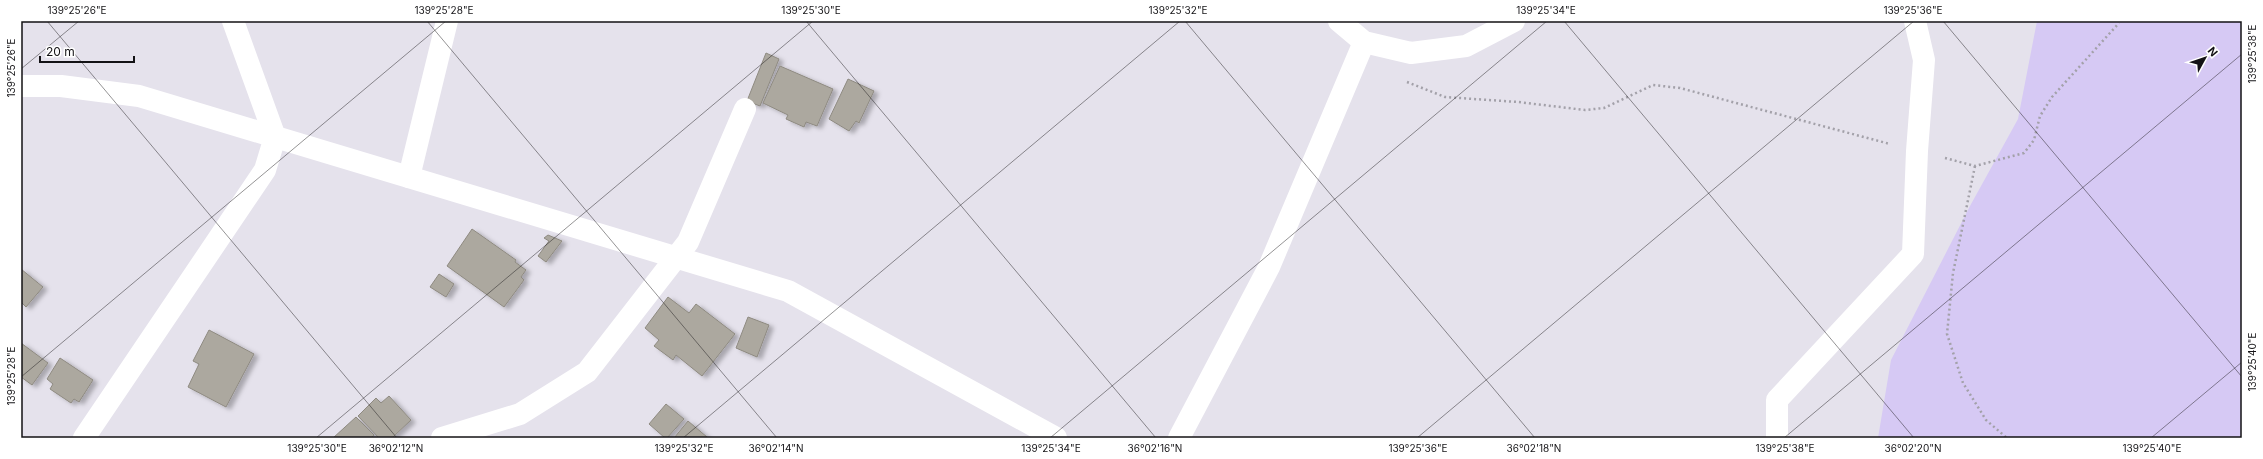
<svg xmlns="http://www.w3.org/2000/svg" width="2263" height="459" viewBox="0 0 2263 459" font-family="Inter,sans-serif">
  <style>
    .green { fill: #d6c9f4 }
    .building { fill: #aca89f; stroke: #8e8a81; filter: url(#shadow) }
    .lines { fill: none; stroke-linecap: round; stroke-linejoin: round }
    .path { stroke: #a3a1a9; stroke-width: 2.5; stroke-dasharray: 2 3; stroke-linecap: butt }
    .minor { stroke: #fff; stroke-width: 22 }
    .ticks { fill: none; stroke: #131215; stroke-width: 1; stroke-opacity: 0.45 }
    .neatline { fill: none; stroke: #131215; stroke-width: 1.5 }
    .ticks-label { font-size: 10px; text-anchor: middle; fill: #131215 }
  </style>
  <defs>
    <filter id="shadow"><feDropShadow dx="4.5" dy="2.5" stdDeviation="2" flood-color="#0004"/></filter>
  </defs>
  <rect width="100%" height="100%" fill="#e5e2ec"/>
  <path class="green" d="M2037,21H2242V438H1878L1891,360L1970,206L2018,119Z"/>
  <g class="building">
    <path d="M766,53L779,59L760,106L747,101Z"/>
    <path d="M780,66L833,89L817,126L806,122L804,127L786,119L788,115L763,103Z"/>
    <path d="M848,79L874,91L859,123L856,121L849,131L829,119Z"/>
    <path d="M472,229L516,260L515,262L526,270L521,277L524,280L504,307L447,266Z"/>
    <path d="M548,235L562,241L546,262L538,256L549,241L544,238Z"/>
    <path d="M21,269L43,287L26,307L21,302Z"/>
    <path d="M439,274L454,284L446,297L430,287Z"/>
    <path d="M668,297L689,313L696,304L735,334L702,376L676,355L673,360L654,346L659,340L645,328Z"/>
    <path d="M748,317L769,325L757,357L736,348Z"/>
    <path d="M209,330L254,354L226,407L188,387L199,364L193,361Z"/>
    <path d="M21,343L48,363L32,385L21,377Z"/>
    <path d="M60,358L93,380L79,402L74,399L71,403L50,389L53,384L47,379Z"/>
    <path d="M389,396L411,420L392,438H379L358,416L376,398L381,403Z"/>
    <path d="M666,404L684,419L667,438H665L649,424Z"/>
    <path d="M356,417L374,435L371,438H333Z"/>
    <path d="M688,421L707,437L706,438H674Z"/>
  </g>
  <g class="lines">
    <g class="path">
      <path d="M1407,82L1445,97L1518,102L1585,110L1604,108L1653,85L1680,88L1890,144"/>
      <path d="M1945,158L1975,166L2024,153L2034,140L2040,116L2052,97L2119,23"/>
      <path d="M1975,166L1953,273L1947,334L1963,383L1986,420L2007,438"/>
    </g>
    <g class="minor">
      <path d="M1339,21L1364,42L1411,53L1466,46L1514,21"/>
      <path d="M21,86H61L139,96L788,291L1056,438"/>
      <path d="M409,177L447,21"/>
      <path d="M84,438L265,170L275,137L233,21"/>
      <path d="M442,438L520,414L587,372L688,242L745,109"/>
      <path d="M1179,438L1269,267L1364,42"/>
      <path d="M1777,438V400L1913,254L1917,151L1924,60L1915,21"/>
    </g>
  </g>
  <path class="ticks" d="M47,21L397,438M427,21L777,438M806,21L1156,438M1185,21L1535,438M1564,21L1914,438M1943,21L2242,377M21,69L79,21M21,377L446,21M316,438L813,21M683,438L1180,21M1050,438L1547,21M1417,438L1914,21M1784,438L2242,54M2151,438L2242,362"/>
  <rect width="2263" height="459" fill="none" stroke="#ffffff" stroke-width="44"/>
  <g transform="translate(2205 58) rotate(50)" stroke="#ffffff" stroke-width="3" paint-order="stroke">
  <path d="M0-3L7 15L0 10L-7 15Z" fill="#131215"/>
  <text y="-6" font-size="11" font-weight="bold" text-anchor="middle" fill="#131215">N</text>
  </g>
  <path d="M40 56v6h94v-6" fill="none" stroke="#131215" stroke-width="2"/>
  <text x="46" y="56" font-size="12" fill="#131215" stroke="#ffffff" stroke-width="3" paint-order="stroke">20 m</text>
  <rect x="22" y="22" width="2219" height="415" class="neatline"/>
  <g class="ticks-label">
    <text x="77" y="14">139°25'26"E</text>
    <text x="444" y="14">139°25'28"E</text>
    <text x="811" y="14">139°25'30"E</text>
    <text x="1178" y="14">139°25'32"E</text>
    <text x="1546" y="14">139°25'34"E</text>
    <text x="1913" y="14">139°25'36"E</text>
    <text transform="translate(2252 54) rotate(-90)" y="4">139°25'38"E</text>
    <text transform="translate(11 68) rotate(-90)" y="4">139°25'26"E</text>
    <text transform="translate(2252 362) rotate(-90)" y="4">139°25'40"E</text>
    <text transform="translate(11 376) rotate(-90)" y="4">139°25'28"E</text>
    <text x="317" y="452">139°25'30"E</text>
    <text x="396" y="452">36°02'12"N</text>
    <text x="684" y="452">139°25'32"E</text>
    <text x="776" y="452">36°02'14"N</text>
    <text x="1051" y="452">139°25'34"E</text>
    <text x="1155" y="452">36°02'16"N</text>
    <text x="1418" y="452">139°25'36"E</text>
    <text x="1534" y="452">36°02'18"N</text>
    <text x="1785" y="452">139°25'38"E</text>
    <text x="1913" y="452">36°02'20"N</text>
    <text x="2152" y="452">139°25'40"E</text>
  </g>
</svg>
